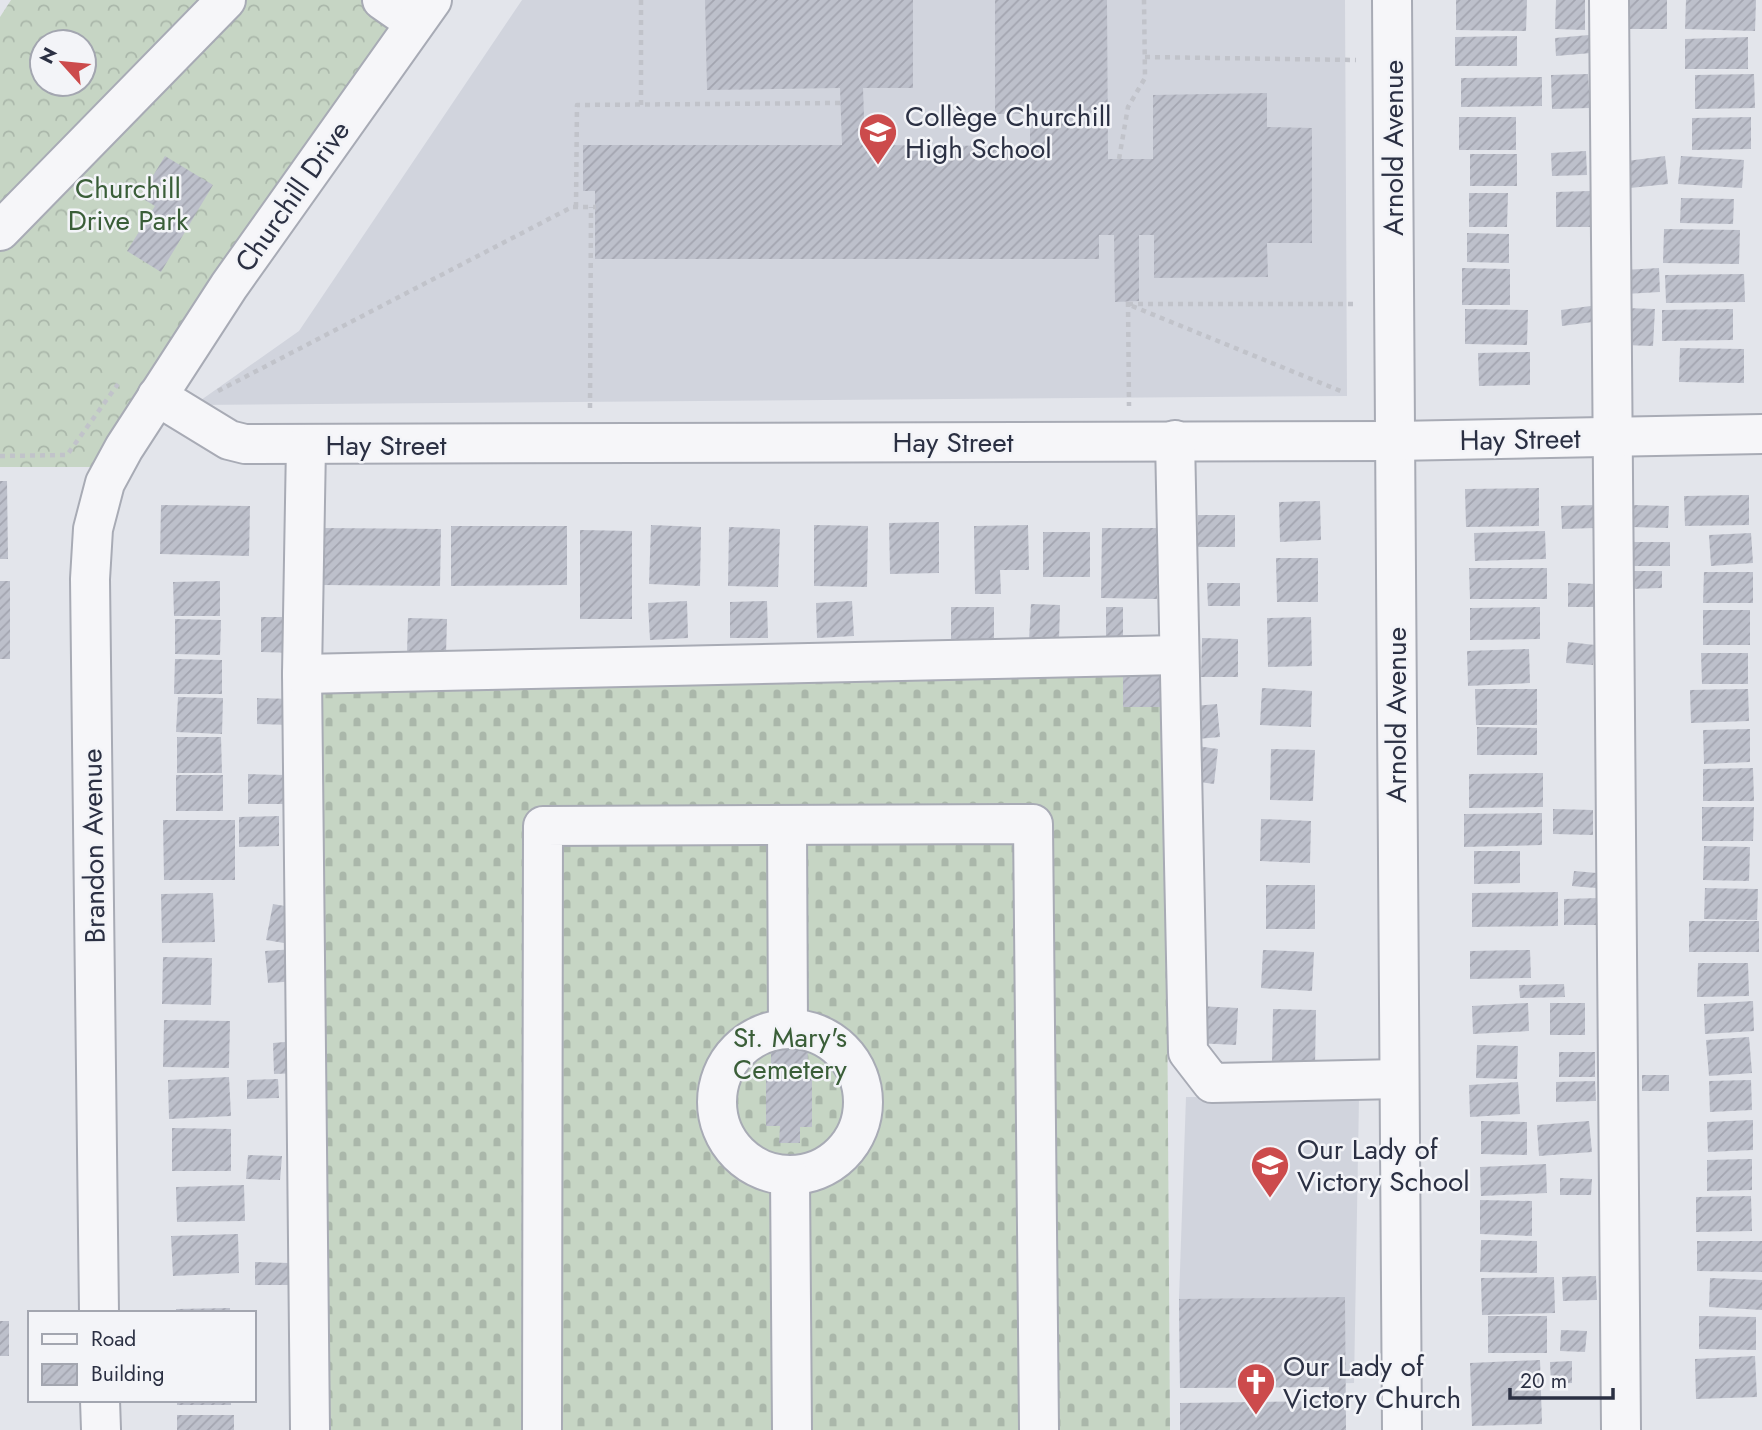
<svg xmlns="http://www.w3.org/2000/svg" width="1762" height="1430" viewBox="0 0 1762 1430" font-family="Jost,sans-serif">
  <style>
    .built { fill: #d1d4dd }
    .forest { fill: url(#forest-crowns); fill-rule: evenodd }
    .cemetery { fill: url(#cemetery-stones) }
    .building { fill: url(#building-hatch) }
    .lines { fill: none; stroke-linecap: round; stroke-linejoin: round }
    .minor-casing { stroke: #a8abb5; stroke-width: 42 }
    .path { stroke: #c1c3ca; stroke-width: 4.5; stroke-dasharray: 5 5; stroke-linecap: butt }
    .minor { stroke: #f6f6f9; stroke-width: 38 }
    .labels { text-anchor: middle; stroke-width: 5; stroke-linejoin: round; paint-order: stroke }
    .poi-label { font-size: 28px; fill: #2b3043; stroke: #f3f4f8; text-anchor: start }
    .street-label { font-size: 28px; fill: #2b3043; stroke: #f3f4f8 }
    .park-label { font-size: 28px; fill: #3a5e38; stroke: #f3f4f8 }
  </style>
  <defs>
    <pattern id="forest-crowns" width="20" height="18" patternUnits="userSpaceOnUse" patternTransform="scale(1.75)"><rect width="20" height="18" fill="#c6d5c4"/><path d="M2 6a3 3 0 1 1 6 0M12 15a3 3 0 1 1 6 0" fill="none" stroke="#aab7aa"/></pattern>
    <pattern id="cemetery-stones" width="16" height="16" patternUnits="userSpaceOnUse" patternTransform="scale(1.75)"><rect width="16" height="16" fill="#c6d5c4"/><path d="M2 7V4a2 2 0 0 1 4 0v3zM10 15v-3a2 2 0 0 1 4 0v3z" fill="#aab7aa"/></pattern>
    <pattern id="building-hatch" width="6" height="6" patternUnits="userSpaceOnUse" patternTransform="scale(1.75)"><rect width="6" height="6" fill="#bdc0cb"/><path d="M-1 1l2-2M0 6l6-6M5 7l2-2" fill="none" stroke="#a3a5b0"/></pattern>
  </defs>
  <rect width="100%" height="100%" fill="#e3e5eb"/>
  <g class="built">
    <path d="M522,0H1345L1347,396L194,405L299,331Z"/>
    <path d="M1186,1097L1359,1098L1354,1383L1180,1388L1179,1299Z"/>
  </g>
  <path class="forest" d="M11,0H432L113,467H0V17ZM42,42H84V84H42Z"/>
  <path class="cemetery" d="M1165,673L1170,1430H325L321,682Z"/>
  <g class="building">
    <path d="M705,0H913V88H863L865,145L1030,146V114H995V0H1107L1108,159H1153V95L1267,93V127L1312,128V243H1267L1268,277L1154,278V235H1139V301L1115,302L1114,235H1099V259H595V191H583V145H842L840,88L707,90Z"/>
    <path d="M1456,0H1527L1526,31L1456,30Z"/>
    <path d="M1556,0H1585V30L1555,29Z"/>
    <rect x="1628" y="0" width="39" height="29"/>
    <path d="M1686,0H1756L1755,31L1685,29Z"/>
    <path d="M1589,35L1591,53L1556,56L1555,38Z"/>
    <path d="M1517,36V66H1455V37Z"/>
    <path d="M1748,37V69H1685V39Z"/>
    <path d="M1588,74L1590,108L1552,109L1551,75Z"/>
    <path d="M1754,74L1755,108L1695,109V75Z"/>
    <path d="M1542,77V106L1461,107V78Z"/>
    <rect x="1459" y="117" width="57" height="33"/>
    <path d="M1751,117V149L1692,150V118Z"/>
    <path d="M1586,151L1587,175L1552,176L1551,153Z"/>
    <rect x="1470" y="154" width="47" height="32"/>
    <path d="M165,156L213,185L161,272L127,251L155,206L140,197Z"/>
    <path d="M1665,156L1668,184L1630,188L1627,161Z"/>
    <path d="M1681,156L1744,160L1742,188L1678,184Z"/>
    <path d="M1590,191L1591,227H1556V192Z"/>
    <path d="M1469,193H1508L1507,227H1469Z"/>
    <path d="M1681,198L1734,199L1733,224L1680,223Z"/>
    <path d="M1664,229L1740,230L1739,264L1663,263Z"/>
    <path d="M1467,233L1509,234V263L1467,262Z"/>
    <path d="M1462,268L1510,269V305H1462Z"/>
    <path d="M1659,268L1660,292L1625,294L1624,270Z"/>
    <path d="M1744,274L1745,302L1666,303L1665,275Z"/>
    <path d="M1598,305L1600,321L1562,326L1561,310Z"/>
    <path d="M1625,308L1655,309L1653,346L1624,345Z"/>
    <path d="M1465,309L1528,310L1527,345L1465,344Z"/>
    <path d="M1733,309V340L1662,341V310Z"/>
    <path d="M1680,348L1744,349V383L1679,382Z"/>
    <path d="M1530,352V385L1479,386L1478,353Z"/>
    <path d="M0,481H7L8,559H0Z"/>
    <path d="M1539,488V526L1466,527L1465,489Z"/>
    <path d="M1749,495V525L1685,526L1684,496Z"/>
    <path d="M1320,501L1321,540L1280,542L1279,502Z"/>
    <path d="M161,505L250,506L249,556L160,554Z"/>
    <path d="M1594,505L1595,528L1562,529L1561,506Z"/>
    <path d="M1632,505L1669,506L1668,528L1632,527Z"/>
    <rect x="1198" y="515" width="37" height="32"/>
    <path d="M939,522V573L890,574L889,523Z"/>
    <path d="M651,525L701,527L700,586L649,584Z"/>
    <path d="M814,525L868,526L867,587L814,586Z"/>
    <path d="M1028,525L1029,570H1000L1001,594H975L974,526Z"/>
    <path d="M451,526H567V585L451,586Z"/>
    <path d="M729,527L780,529L778,587L728,586Z"/>
    <path d="M323,528L441,529L440,586L322,585Z"/>
    <path d="M1102,528H1158L1157,599L1101,598Z"/>
    <path d="M580,530L632,531V619H580Z"/>
    <path d="M1545,531L1546,559L1475,561L1474,533Z"/>
    <rect x="1043" y="532" width="47" height="45"/>
    <path d="M1751,533L1753,563L1711,566L1709,535Z"/>
    <path d="M1634,542H1670V566H1633Z"/>
    <path d="M1276,558H1318V602H1277Z"/>
    <path d="M1469,568H1547V599H1470Z"/>
    <path d="M1629,571H1662V588L1629,589Z"/>
    <path d="M1704,572H1753V603H1703Z"/>
    <rect x="0" y="581" width="10" height="78"/>
    <path d="M220,581V616H174L173,582Z"/>
    <path d="M1207,583H1240V606H1208Z"/>
    <path d="M1568,583L1595,584V607H1568Z"/>
    <path d="M687,601L688,638L650,640L648,603Z"/>
    <path d="M767,601L768,638H730V602Z"/>
    <path d="M852,601L854,636L817,638L816,603Z"/>
    <path d="M1031,604L1060,605L1059,641L1029,640Z"/>
    <rect x="951" y="607" width="43" height="37"/>
    <path d="M1106,607H1123V645L1106,644Z"/>
    <path d="M1540,607V639L1470,640V608Z"/>
    <rect x="1703" y="610" width="47" height="35"/>
    <path d="M261,617H297L296,653L261,652Z"/>
    <path d="M1311,617L1312,666L1268,667L1267,618Z"/>
    <path d="M408,618L447,619L446,655L407,654Z"/>
    <path d="M175,619L221,620L220,655L175,654Z"/>
    <path d="M1202,638L1238,639V677H1201Z"/>
    <path d="M1568,642L1595,645L1593,665L1566,663Z"/>
    <path d="M1529,649L1530,683L1468,686L1467,651Z"/>
    <path d="M1701,653H1748V684H1702Z"/>
    <path d="M175,659L222,660V694H174Z"/>
    <rect x="1123" y="673" width="42" height="34"/>
    <path d="M1262,688L1312,691L1311,727L1260,725Z"/>
    <path d="M1475,689H1537V725H1476Z"/>
    <path d="M1748,689L1749,721L1691,723L1690,690Z"/>
    <path d="M178,697L223,698L222,734L176,732Z"/>
    <path d="M257,698L292,699V725L257,724Z"/>
    <path d="M1217,704L1220,737L1197,739L1194,706Z"/>
    <path d="M1477,727L1537,728V755H1477Z"/>
    <path d="M1750,729V762L1704,764L1703,730Z"/>
    <path d="M177,737H221L222,773H177Z"/>
    <path d="M1197,746L1218,749L1214,784L1192,781Z"/>
    <path d="M1271,749L1315,750L1313,801L1270,800Z"/>
    <path d="M1753,768L1754,801H1703V769Z"/>
    <path d="M1543,773V807L1469,808V774Z"/>
    <path d="M248,774L287,775V804H248Z"/>
    <rect x="176" y="775" width="47" height="36"/>
    <path d="M1702,807H1754L1753,841H1702Z"/>
    <path d="M1553,809L1593,810V835L1553,834Z"/>
    <path d="M1542,813V845L1464,847V814Z"/>
    <path d="M279,816V846L239,847V817Z"/>
    <path d="M1261,819L1311,821L1310,863L1260,861Z"/>
    <path d="M163,820H235V880H164Z"/>
    <path d="M1704,846L1750,847L1749,881L1703,880Z"/>
    <path d="M1474,851H1520V883L1474,884Z"/>
    <path d="M1574,871L1597,873L1596,888L1572,886Z"/>
    <rect x="1266" y="885" width="49" height="44"/>
    <path d="M1705,888L1758,889L1757,920L1704,919Z"/>
    <path d="M1558,892V926L1472,927V893Z"/>
    <path d="M213,893L215,942L162,943L161,894Z"/>
    <path d="M1599,898V925H1564V899Z"/>
    <path d="M273,904L296,908L290,944L266,940Z"/>
    <rect x="1689" y="921" width="70" height="31"/>
    <path d="M295,949L298,981L268,983L265,951Z"/>
    <path d="M1263,950L1314,952L1312,991L1261,988Z"/>
    <path d="M1530,950L1531,978L1470,979V951Z"/>
    <path d="M163,957L212,958L211,1005L162,1004Z"/>
    <path d="M1698,963H1748L1749,996L1697,997Z"/>
    <path d="M1564,984L1565,997L1520,998L1519,985Z"/>
    <path d="M1753,1001L1754,1031L1705,1034L1704,1004Z"/>
    <path d="M1528,1003L1529,1031L1473,1034L1472,1006Z"/>
    <rect x="1550" y="1003" width="35" height="32"/>
    <path d="M1198,1006L1238,1008L1236,1045L1197,1043Z"/>
    <path d="M1273,1009L1316,1010L1315,1066L1272,1065Z"/>
    <path d="M164,1020L230,1021L229,1068L163,1067Z"/>
    <path d="M1749,1037L1752,1073L1709,1076L1706,1040Z"/>
    <path d="M298,1041L299,1073L274,1074L273,1043Z"/>
    <path d="M1477,1045L1518,1046L1517,1079L1476,1078Z"/>
    <path d="M771,1050H808L807,1076H812V1127H800V1143H779L780,1126H766V1076H771Z"/>
    <rect x="1559" y="1052" width="36" height="25"/>
    <rect x="1642" y="1075" width="27" height="16"/>
    <path d="M229,1077L231,1116L169,1119L168,1080Z"/>
    <path d="M278,1079L279,1098L247,1099V1080Z"/>
    <path d="M1751,1080L1752,1110L1710,1112L1709,1081Z"/>
    <path d="M1595,1081L1596,1101L1556,1102V1082Z"/>
    <path d="M1518,1082L1520,1114L1470,1117L1469,1085Z"/>
    <path d="M1753,1120V1150L1708,1152L1707,1122Z"/>
    <path d="M1481,1121L1527,1122V1155L1481,1154Z"/>
    <path d="M1589,1121L1592,1152L1539,1156L1537,1125Z"/>
    <path d="M172,1128L231,1129V1171H172Z"/>
    <path d="M248,1155L282,1156L280,1180L246,1179Z"/>
    <path d="M1752,1159V1190L1707,1191V1160Z"/>
    <path d="M1546,1164L1547,1193L1481,1196L1480,1167Z"/>
    <path d="M1560,1178L1592,1179L1591,1195H1560Z"/>
    <path d="M244,1185L245,1221L177,1222L176,1187Z"/>
    <path d="M1751,1196L1752,1231L1696,1232V1197Z"/>
    <path d="M1480,1200L1532,1201V1236L1480,1234Z"/>
    <path d="M238,1234L239,1273L173,1276L171,1236Z"/>
    <path d="M1481,1240L1537,1241V1273L1480,1272Z"/>
    <path d="M1697,1241H1762V1272L1697,1271Z"/>
    <path d="M255,1262L289,1263V1285H255Z"/>
    <path d="M1596,1276L1597,1300L1563,1301L1562,1277Z"/>
    <path d="M1554,1277L1555,1313L1482,1315L1481,1278Z"/>
    <path d="M1710,1278L1762,1280V1310L1709,1307Z"/>
    <path d="M1345,1297L1346,1430H1180V1403L1329,1401V1387L1180,1388L1179,1299Z"/>
    <path d="M230,1308V1313H176V1309Z"/>
    <rect x="1488" y="1316" width="59" height="37"/>
    <path d="M1699,1316L1756,1317V1350L1699,1349Z"/>
    <rect x="0" y="1321" width="9" height="35"/>
    <path d="M1561,1330L1587,1331L1585,1352L1560,1351Z"/>
    <path d="M1755,1356L1757,1397L1696,1399L1695,1359Z"/>
    <path d="M1540,1360L1542,1424L1472,1426L1470,1363Z"/>
    <path d="M1572,1361V1383L1551,1384L1550,1362Z"/>
    <rect x="177" y="1400" width="54" height="5"/>
    <rect x="177" y="1415" width="57" height="15"/>
  </g>
  <g class="lines">
    <g class="minor-casing">
      <g id="minor">
        <path d="M382,0L415,23"/>
        <path d="M1392,0L1402,1430"/>
        <path d="M1609,0L1621,1430"/>
        <path d="M0,231L226,0"/>
        <path d="M157,396L229,440L245,444L1395,441L1762,434"/>
        <path d="M1175,440L1188,1052L1212,1083L1399,1079"/>
        <path d="M306,445L302,674L310,1430"/>
        <path d="M302,674L1178,655"/>
        <path d="M787,825L788,1028"/>
        <circle cx="790" cy="1102" r="73"/>
        <path d="M790,1177L792,1430"/>
        <path d="M99,1313L90,579L93,529L105,483L124,448L229,286L432,0"/>
        <path d="M100,1400L101,1430"/>
        <path d="M542,1430L543,826L1033,824L1039,1430"/>
      </g>
    </g>
    <g class="path">
      <path d="M641,0V105"/>
      <path d="M1145,57L1356,60"/>
      <path d="M1119,159L1128,107L1145,78L1144,0"/>
      <path d="M576,207L577,105L841,103"/>
      <path d="M1128,302L1129,406"/>
      <path d="M1128,304H1358"/>
      <path d="M1132,306L1343,392"/>
      <path d="M218,391L572,207H596"/>
      <path d="M590,408L591,207"/>
      <path d="M0,456L67,455L118,384"/>
    </g>
    <use href="#minor" class="minor"/>
  </g>
  <defs>
    <g id="school-pin" transform="scale(2.0125)"><path d="M0 17L-7.5 6A9.5 9.5 0 1 1 7.5 6Z" fill="#cc4b4c" stroke="#f3f4f8"/><path d="M0-5L7-2L0 1L-7-2ZM-4 1L0 2.5L4 1V4Q0 6-4 4Z" fill="#fff"/></g>
    <g id="church-pin" transform="scale(2.0125)"><path d="M0 17L-7.5 6A9.5 9.5 0 1 1 7.5 6Z" fill="#cc4b4c" stroke="#f3f4f8"/><path d="M-1.2-6h2.4v3.5h3.3v2.4h-3.3V6h-2.4V-.1h-3.3v-2.4h3.3Z" fill="#fff"/></g>
  </defs>
  <g fill-rule="evenodd">
    <use href="#school-pin" x="878" y="132"/>
    <use href="#school-pin" x="1270" y="1165"/>
    <use href="#church-pin" x="1256" y="1382"/>
  </g>
  <g class="labels">
    <g class="poi-label">
      <text x="905" y="126">Collège Churchill<tspan x="905" dy="32">High School</tspan></text>
      <text x="1297" y="1159">Our Lady of<tspan x="1297" dy="32">Victory School</tspan></text>
      <text x="1283" y="1376">Our Lady of<tspan x="1283" dy="32">Victory Church</tspan></text>
    </g>
    <g class="street-label">
      <text transform="translate(1393 148) rotate(-90)" y="10">Arnold Avenue</text>
      <text transform="translate(292 196) rotate(-55)" y="10">Churchill Drive</text>
      <text transform="translate(1520 439) rotate(-1)" y="10">Hay Street</text>
      <text x="953" y="452">Hay Street</text>
      <text x="386" y="455">Hay Street</text>
      <text transform="translate(1396 715) rotate(-90)" y="10">Arnold Avenue</text>
      <text transform="translate(93 846) rotate(-91)" y="10">Brandon Avenue</text>
    </g>
    <g class="park-label">
      <text x="128" y="198">Churchill<tspan x="128" dy="32">Drive Park</tspan></text>
      <text x="790" y="1047">St. Mary's<tspan x="790" dy="32">Cemetery</tspan></text>
    </g>
  </g>
  <rect x="28" y="1311" width="228" height="91" fill="#f3f4f8" stroke="#a3a6b0" stroke-width="2"/>
  <rect x="42" y="1334" width="35" height="10" fill="#f6f6f9" stroke="#a3a6b0" stroke-width="2"/>
  <text x="91" y="1346" font-size="21" fill="#2b3043">Road</text>
  <rect x="42" y="1364" width="35" height="21" fill="url(#building-hatch)" stroke="#a3a6b0" stroke-width="2"/>
  <text x="91" y="1381" font-size="21" fill="#2b3043">Building</text>
  <g transform="translate(63 63) rotate(297)"><circle r="33" fill="#f3f4f8" stroke="#a3a6b0" stroke-width="2"/>
  <path d="M0-5L12 26L0 18L-12 26Z" fill="#cc4b4c"/>
  <text y="-10" font-size="19" font-weight="bold" text-anchor="middle" fill="#2b3043">N</text>
  </g>
  <path d="M1510 1388v10h103v-10" fill="none" stroke="#2b3043" stroke-width="3.5"/>
  <text x="1520" y="1388" font-size="21" fill="#2b3043" stroke="#f3f4f8" stroke-width="5" paint-order="stroke">20 m</text>
</svg>
